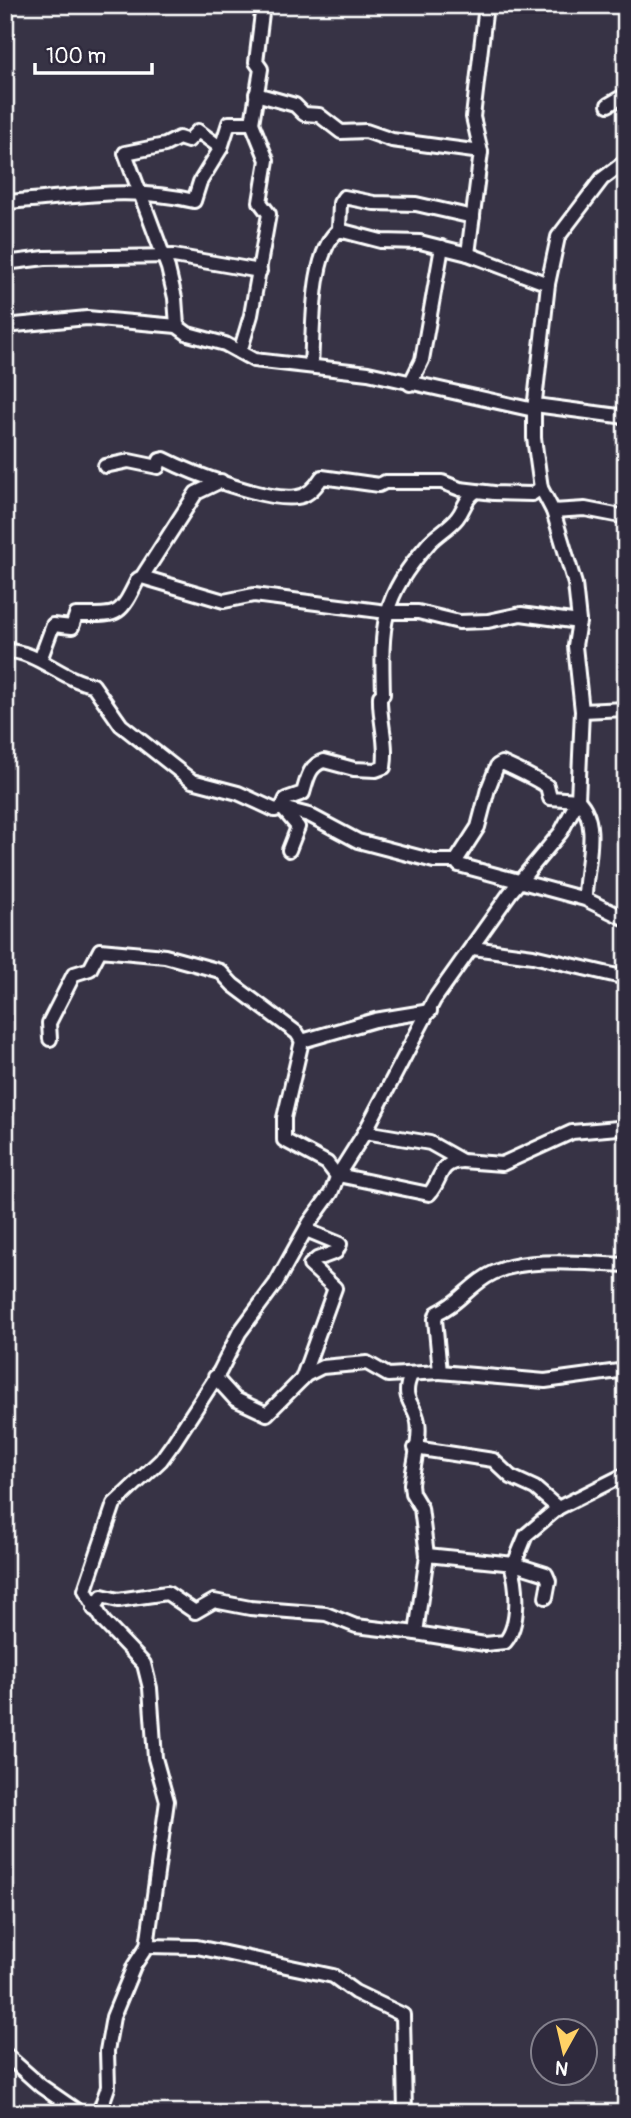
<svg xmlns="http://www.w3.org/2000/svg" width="631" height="2118" viewBox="0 0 631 2118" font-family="Pangolin,sans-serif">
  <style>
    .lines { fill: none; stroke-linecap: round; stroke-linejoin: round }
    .minor-casing { stroke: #fff; stroke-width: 18 }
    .minor { stroke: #2f2a3d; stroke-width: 12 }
  </style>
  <rect width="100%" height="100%" fill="#373345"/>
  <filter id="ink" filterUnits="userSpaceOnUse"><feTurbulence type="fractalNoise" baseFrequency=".0143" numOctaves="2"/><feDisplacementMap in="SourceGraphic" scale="14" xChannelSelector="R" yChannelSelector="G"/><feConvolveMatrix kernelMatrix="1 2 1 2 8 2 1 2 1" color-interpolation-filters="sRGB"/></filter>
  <g filter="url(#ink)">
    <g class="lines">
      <g class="minor-casing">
        <g id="minor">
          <path d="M256,94L295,105L304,114L319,115L341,132L366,131L392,140L481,152L468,254"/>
          <path d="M608,105L620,98L626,99"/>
          <path d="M481,152L473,117L486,5"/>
          <path d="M5,202C71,198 128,185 194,201L200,182L221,148L229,123H252L261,69L256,62L263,5"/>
          <path d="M339,230L340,203L344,197L374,203L416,204L473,217"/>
          <path d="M5,263L45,258L174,256L260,271"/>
          <path d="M548,284L558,237L602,179L626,161"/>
          <path d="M5,326L87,318L177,326L188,334L225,344L254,360L368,373L534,410"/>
          <path d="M177,326L175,298L168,268L125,153L165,145L179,138L188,141L198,131L221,148"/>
          <path d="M240,352L251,315L269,214L260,202L267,160L252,123"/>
          <path d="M311,364C314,329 310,252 339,230L381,241L420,242L468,254L548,284L534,410V438L541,488L553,511L575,584L579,621L575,646L582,711L578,800L561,832L510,893L434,1000L365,1132L338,1175L331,1193L310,1222L276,1283L239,1333L220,1371L174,1442L161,1460L114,1504L85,1590L104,1622L144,1664L150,1688L155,1758L167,1801L147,1946L197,1947L333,1976L355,1992L403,2015L405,2113"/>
          <path d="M410,384L422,360L442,247"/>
          <path d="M535,405L626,417"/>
          <path d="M105,466L129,461L158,467L160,460L164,459C191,473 268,502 297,497C308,496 317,485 322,477L379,485L385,482H442L460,489L494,493L532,494L541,488"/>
          <path d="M553,511L585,509L626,517"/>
          <path d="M142,577L224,601L254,595L387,612H418L459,622L488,621L521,614L579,622"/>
          <path d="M5,651C37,650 62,680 93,685L121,725L192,781L238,793L275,810L282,808L309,815L358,841L434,861H456"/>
          <path d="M40,660L53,625L72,627L76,615C119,615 119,618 138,579L142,577L196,493L221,481"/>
          <path d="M582,711L626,709"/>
          <path d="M289,850L298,827L282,808L286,799L303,793C307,780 309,765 324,761L354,769L376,770L384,767C388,742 379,720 380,696L383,694C381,624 381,598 429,543C437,534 450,527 457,518C465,508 464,500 475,492"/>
          <path d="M585,899C584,871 602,823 578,800L550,798L547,786C532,777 518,770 502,763L497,766L488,789L478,827L456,861L459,865L585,899L626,919"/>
          <path d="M473,948L533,956L626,978"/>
          <path d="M50,1039L49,1023L74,974L90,969L100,950L165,956L220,971L233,985L297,1033L302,1041"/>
          <path d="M365,1132L430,1143L462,1161L502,1164L572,1132L618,1128L626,1124"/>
          <path d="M338,1175L429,1194C442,1180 438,1162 462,1161"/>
          <path d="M337,1176L327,1163L284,1140V1118L302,1041L375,1020L430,1011"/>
          <path d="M626,1265C587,1264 528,1256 493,1273C470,1284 460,1303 437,1313L435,1319L440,1372L545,1381L626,1370"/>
          <path d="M411,1375C400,1400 415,1403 418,1422C421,1437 413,1468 411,1484L412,1493L421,1508L427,1555"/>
          <path d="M215,1377L235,1399L267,1414L306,1375L322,1367L367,1363L388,1375L440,1372"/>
          <path d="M302,1379L335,1288L310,1265L317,1259L336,1252L340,1244L306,1230"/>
          <path d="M415,1448L493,1460L511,1477L535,1488L558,1508"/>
          <path d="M514,1564L546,1574L549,1581L546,1597"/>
          <path d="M94,1609L102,1596L118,1600L167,1593L195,1612L214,1601L250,1608L326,1614L356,1626L416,1633L427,1555L514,1564L526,1535L558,1508L626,1474"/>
          <path d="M416,1633L485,1644L505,1642C520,1625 518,1585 511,1565"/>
          <path d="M5,2054L41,2086L80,2113"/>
          <path d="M99,2113L108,2087L107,2051L113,2017L134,1966L147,1946"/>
        </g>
      </g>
      <use href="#minor" class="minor"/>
    </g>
  </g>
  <rect width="631" height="2118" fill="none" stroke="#2f2a3d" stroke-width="28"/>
  <rect x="14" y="14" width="603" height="2090" fill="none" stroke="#fff" stroke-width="2.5" filter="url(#ink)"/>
  <g transform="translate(564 2052) rotate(188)"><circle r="33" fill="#2f2a3d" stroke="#827f8b" stroke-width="2"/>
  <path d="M0-5L12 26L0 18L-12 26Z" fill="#ffd166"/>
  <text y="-10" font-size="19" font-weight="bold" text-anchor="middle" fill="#ffffff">N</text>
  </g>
  <path d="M35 63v10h117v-10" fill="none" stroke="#ffffff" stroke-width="3.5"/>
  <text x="46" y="63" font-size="21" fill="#ffffff" stroke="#2f2a3d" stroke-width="5" paint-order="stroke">100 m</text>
</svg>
